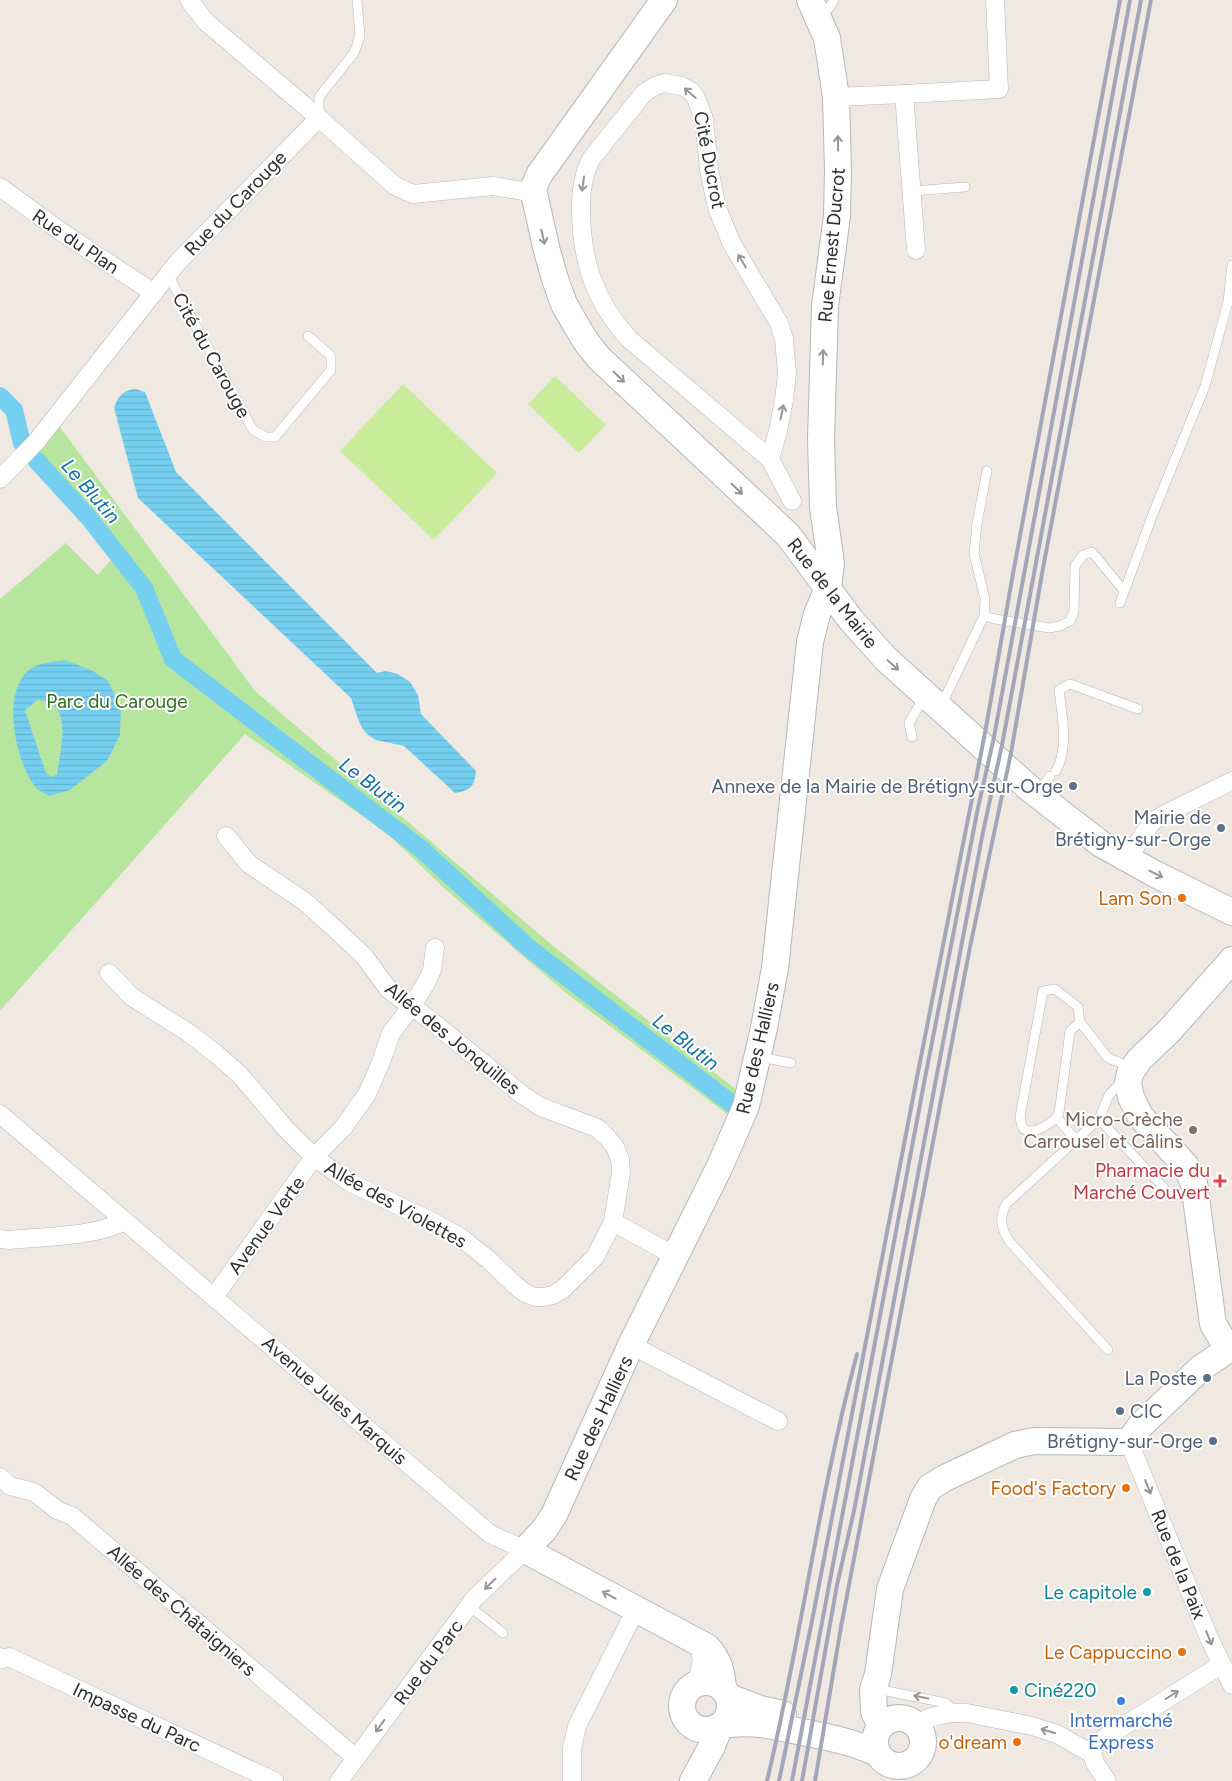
<svg xmlns="http://www.w3.org/2000/svg" width="1232" height="1781" viewBox="0 0 1232 1781" font-family="Figtree,sans-serif">
  <style>
    .park { fill: #b6e59e }
    .pitch { fill: #c9ec9a }
    .water { fill: url(#water-rules); fill-rule: evenodd }
    .lines { fill: none; stroke-linecap: round; stroke-linejoin: round }
    .canal { stroke: #75cff0; stroke-width: 18 }
    .lane-casing { stroke: #b4b7c1; stroke-width: 10 }
    .street-casing { stroke: #b4b7c1; stroke-width: 19 }
    .secondary-casing { stroke: #b4b7c1; stroke-width: 28 }
    .lane { stroke: #fff; stroke-width: 9 }
    .street { stroke: #fff; stroke-width: 18 }
    .secondary { stroke: #fff; stroke-width: 26 }
    .rail { stroke: #a3a6b8; stroke-width: 4 }
    .oneway { stroke: #969696 }
    .service-dot { fill: #5c6f8a; stroke: #fff; stroke-width: 2 }
    .food-dot { fill: #e8710a; stroke: #fff; stroke-width: 2 }
    .education-dot { fill: #8d6e63; stroke: #fff; stroke-width: 2 }
    .health-dot { fill: #e0444e; stroke: #fff; stroke-width: 2 }
    .culture-dot { fill: #0f9aa8; stroke: #fff; stroke-width: 2 }
    .shop-dot { fill: #3f7fe0; stroke: #fff; stroke-width: 2 }
    .labels { text-anchor: middle; stroke-width: 4; stroke-linejoin: round; paint-order: stroke }
    .street-label { font-size: 19px; fill: #2e2e2e; stroke: #fff }
    .park-label { font-size: 19px; fill: #2c6e1b; stroke: #fff }
    .service-label { font-size: 19px; fill: #4e5e75; stroke: #fff; text-anchor: end }
    .food-label { font-size: 19px; fill: #c56008; stroke: #fff; text-anchor: end }
    .education-label { font-size: 19px; fill: #785e54; stroke: #fff; text-anchor: end }
    .health-label { font-size: 19px; fill: #be3a42; stroke: #fff; text-anchor: end }
    .culture-label { font-size: 19px; fill: #0d838f; stroke: #fff; text-anchor: end }
    .shop-label { font-size: 19px; fill: #366cbe; stroke: #fff }
    .water-label { font-size: 20px; font-style: italic; fill: #0d6fa3; stroke: #fff }
  </style>
  <defs>
    <pattern id="water-rules" width="6" height="5" patternUnits="userSpaceOnUse" patternTransform="scale(1.25)"><rect width="6" height="5" fill="#75cff0"/><path d="M0 2.5h6" fill="none" stroke="#66b2ce"/></pattern>
  </defs>
  <rect width="100%" height="100%" fill="#efe9e1"/>
  <path class="park" d="M57,423L255,691L553,946L738,1091L727,1114L566,993L445,889L388,834L245,734L0,1011V599L66,543L98,575L114,556L27,463Z"/>
  <g class="pitch">
    <path d="M555,376L606,425L579,453L528,404Z"/>
    <path d="M403,384L497,473L434,540L340,451Z"/>
  </g>
  <g class="water">
    <path d="M136,389L145,392L176,472L377,673L386,671L398,674L410,682L418,695L421,714L476,771C475,786 470,791 455,793L404,746L376,740L368,735L362,728L358,719L351,698L138,498L114,408C118,396 123,390 136,389Z"/>
    <path d="M65,660L93,671L108,681L121,707L120,735L107,761L70,790L49,796C44,793 37,790 34,785C15,760 0,688 32,668C42,662 54,662 65,660ZM37,700C75,700 60,750 57,774L51,777L46,773L25,710Z"/>
  </g>
  <g class="lines">
    <g class="canal">
      <path d="M0,396L14,410L22,443"/>
      <path d="M36,460L89,518L144,588L173,659L420,848L529,948L732,1104"/>
    </g>
    <g class="lane-casing">
      <g id="lane">
        <path d="M819,16L829,8L834,0"/>
        <path d="M319,117V97L354,53L360,36L357,0"/>
        <path d="M912,191L965,187"/>
        <path d="M168,275L253,430L265,437H275L331,370V356L308,336"/>
        <path d="M1120,603L1154,511L1205,386L1228,302L1232,265"/>
        <path d="M984,616L995,619L1049,628L1060,626L1070,621L1074,611L1075,566L1083,555L1092,552L1124,591"/>
        <path d="M941,706L984,616L985,599L974,554L977,523L987,471"/>
        <path d="M912,737L909,723L924,697"/>
        <path d="M1056,771C1069,748 1062,715 1059,690L1070,684L1138,709"/>
        <path d="M1038,792L1050,776"/>
        <path d="M1080,1022L1070,1031L1059,1113C1055,1122 1033,1136 1024,1129C1021,1126 1021,1121 1020,1117L1043,991L1055,989L1078,1007L1080,1022L1108,1058L1131,1067"/>
        <path d="M760,1057L791,1063"/>
        <path d="M1057,1118L1076,1140"/>
        <path d="M1099,1119L1164,1188"/>
        <path d="M1108,1350L1009,1241C1001,1228 999,1219 1006,1204L1099,1119L1109,1095L1123,1080"/>
        <path d="M469,1606L503,1633"/>
        <path d="M882,1690L946,1703L956,1712"/>
      </g>
    </g>
    <g class="street-casing">
      <g id="street">
        <path d="M189,0L206,22L319,118"/>
        <path d="M836,97L904,94"/>
        <path d="M0,187L60,231L154,293"/>
        <path d="M916,250L904,94L999,89L995,0"/>
        <path d="M770,459L778,431L784,400L787,373L784,339L779,323L732,244L717,208L709,169L704,119L696,98L691,91L682,86L664,83L655,86L644,93L591,159C583,174 581,190 581,208C581,260 594,300 629,339L770,459L792,501"/>
        <path d="M0,479L36,442L177,263L319,118L395,186L413,194L493,186L523,191L533,189"/>
        <path d="M1127,859L1152,822L1163,815L1232,781"/>
        <path d="M109,973L132,997L189,1033L215,1053L240,1075L286,1129L314,1157L349,1182L431,1221L460,1237L489,1260L515,1285L525,1293L535,1297H544L553,1295L563,1289L595,1257L613,1222L621,1172L620,1159L615,1147L607,1137L597,1128L541,1107L521,1094L429,1019L389,990L364,956L334,928L304,901L249,864L226,836"/>
        <path d="M0,1114L490,1534L525,1550L474,1599L339,1781"/>
        <path d="M613,1222L675,1256"/>
        <path d="M0,1239L10,1240C40,1237 99,1236 124,1221"/>
        <path d="M214,1297L314,1157L343,1128L367,1094L381,1062L391,1033L412,1006L426,983L432,970L435,948"/>
        <path d="M631,1345L778,1421"/>
        <path d="M1129,1442L1209,1638L1232,1685"/>
        <path d="M0,1477L10,1486L34,1492L57,1510L72,1516L356,1758"/>
        <path d="M0,1657L3,1659L9,1657L274,1781"/>
        <path d="M697,1683L702,1660L699,1642"/>
        <path d="M915,1725C931,1715 949,1712 967,1713L1032,1726L1057,1734L1092,1754L1095,1763L1107,1781"/>
        <path d="M1092,1754L1096,1744L1106,1737L1221,1665"/>
        <path d="M572,1781V1748L577,1726L636,1609"/>
      </g>
    </g>
    <g class="secondary-casing">
      <g id="secondary">
        <path d="M664,0L539,175L533,189L547,251L555,279L564,304L576,325L587,343L599,358L788,535L851,620L886,659L1030,789L1101,844L1155,874L1232,912"/>
        <path d="M1228,1349L1213,1324L1194,1183L1185,1165L1140,1116L1131,1097L1128,1083L1130,1073L1139,1060L1170,1030L1232,960"/>
        <circle cx="706" cy="1706" r="24"/>
        <path d="M723,1687C721,1670 719,1660 707,1647L525,1550L544,1530L554,1515L631,1345L720,1166L746,1106L764,1028L775,968L810,642L817,614L828,588L831,563L823,507L821,439L825,306L837,216L838,170L836,97L827,38L810,0"/>
        <path d="M729,1697L760,1709L783,1714"/>
        <circle cx="899" cy="1742" r="24"/>
        <path d="M722,1725C750,1720 775,1726 802,1732C828,1737 853,1742 877,1753"/>
        <path d="M881,1726L874,1712L873,1690L878,1674L890,1589L923,1499L930,1487L945,1478L1015,1445L1034,1441L1129,1442L1141,1425L1201,1368L1232,1347"/>
        <path d="M693,1781L712,1746L720,1726"/>
      </g>
    </g>
    <use href="#lane" class="lane"/>
    <use href="#street" class="street"/>
    <use href="#secondary" class="secondary"/>
    <g class="rail">
      <path d="M767,1781C801,1640 819,1495 857,1354"/>
      <path d="M779,1781L812,1621L917,1077L985,733L1014,568L1120,0"/>
      <path d="M792,1781L925,1078L978,808L994,737L1130,0"/>
      <path d="M802,1781L837,1585L854,1511L983,832L1002,745L1141,0"/>
      <path d="M815,1781L841,1627L970,947L1011,753L1043,568L1151,0"/>
    </g>
  </g>
  <defs><path id="oneway-shaft" d="M-6 0H5M1.5-3L5.5 0L1.5 3" fill="none" stroke-width="1.6" stroke-linecap="round" stroke-linejoin="round" transform="scale(1.25)"/></defs>
  <g class="oneway">
    <use href="#oneway-shaft" transform="translate(690 93) rotate(-139)"/>
    <use href="#oneway-shaft" transform="translate(838 143) rotate(-91)"/>
    <use href="#oneway-shaft" transform="translate(583 184) rotate(98)"/>
    <use href="#oneway-shaft" transform="translate(543 237) rotate(77)"/>
    <use href="#oneway-shaft" transform="translate(742 261) rotate(-120)"/>
    <use href="#oneway-shaft" transform="translate(823 357) rotate(-88)"/>
    <use href="#oneway-shaft" transform="translate(619 377) rotate(44)"/>
    <use href="#oneway-shaft" transform="translate(782 412) rotate(-79)"/>
    <use href="#oneway-shaft" transform="translate(737 489) rotate(44)"/>
    <use href="#oneway-shaft" transform="translate(893 665) rotate(42)"/>
    <use href="#oneway-shaft" transform="translate(1156 874) rotate(27)"/>
    <use href="#oneway-shaft" transform="translate(1148 1487) rotate(68)"/>
    <use href="#oneway-shaft" transform="translate(490 1584) rotate(136)"/>
    <use href="#oneway-shaft" transform="translate(609 1595) rotate(-152)"/>
    <use href="#oneway-shaft" transform="translate(1209 1638) rotate(67)"/>
    <use href="#oneway-shaft" transform="translate(1172 1695) rotate(-32)"/>
    <use href="#oneway-shaft" transform="translate(921 1697) rotate(-168)"/>
    <use href="#oneway-shaft" transform="translate(380 1726) rotate(126)"/>
    <use href="#oneway-shaft" transform="translate(1048 1731) rotate(-163)"/>
  </g>
  <g class="service-dot">
    <circle cx="1073" cy="786" r="5"/>
    <circle cx="1221" cy="828" r="5"/>
    <circle cx="1207" cy="1378" r="5"/>
    <circle cx="1120" cy="1411" r="5"/>
    <circle cx="1213" cy="1441" r="5"/>
  </g>
  <g class="food-dot">
    <circle cx="1182" cy="898" r="5"/>
    <circle cx="1126" cy="1488" r="5"/>
    <circle cx="1182" cy="1652" r="5"/>
    <circle cx="1017" cy="1742" r="5"/>
  </g>
  <circle class="education-dot" cx="1193" cy="1130" r="5"/>
  <path class="health-dot" d="M1217.5 1173.5h5v5h5v5h-5v5h-5v-5h-5v-5h5z"/>
  <g class="culture-dot">
    <circle cx="1147" cy="1592" r="5"/>
    <circle cx="1014" cy="1690" r="5"/>
  </g>
  <circle class="shop-dot" cx="1121" cy="1701" r="5"/>
  <g class="labels">
    <g class="street-label">
      <text transform="translate(710 160) rotate(79)" y="7">Cité Ducrot</text>
      <text transform="translate(235 203) rotate(-46)" y="7">Rue du Carouge</text>
      <text transform="translate(76 241) rotate(34)" y="7">Rue du Plan</text>
      <text transform="translate(831 245) rotate(-85)" y="7">Rue Ernest Ducrot</text>
      <text transform="translate(212 355) rotate(61)" y="7">Cité du Carouge</text>
      <text transform="translate(833 593) rotate(52)" y="7">Rue de la Mairie</text>
      <text transform="translate(453 1038) rotate(39)" y="7">Allée des Jonquilles</text>
      <text transform="translate(757 1048) rotate(-77)" y="7">Rue des Halliers</text>
      <text transform="translate(396 1204) rotate(29)" y="7">Allée des Violettes</text>
      <text transform="translate(266 1225) rotate(-54)" y="7">Avenue Verte</text>
      <text transform="translate(335 1400) rotate(41)" y="7">Avenue Jules Marquis</text>
      <text transform="translate(598 1418) rotate(-65)" y="7">Rue des Halliers</text>
      <text transform="translate(1179 1564) rotate(68)" y="7">Rue de la Paix</text>
      <text transform="translate(182 1610) rotate(41)" y="7">Allée des Châtaigniers</text>
      <text transform="translate(428 1662) rotate(-53)" y="7">Rue du Parc</text>
      <text transform="translate(137 1717) rotate(25)" y="7">Impasse du Parc</text>
    </g>
    <g class="park-label">
      <text x="117" y="708">Parc du Carouge</text>
    </g>
    <g class="service-label">
      <text x="1063" y="793">Annexe de la Mairie de Brétigny-sur-Orge</text>
      <text x="1211" y="824">Mairie de<tspan x="1211" dy="22">Brétigny-sur-Orge</tspan></text>
      <text x="1197" y="1385">La Poste</text>
      <text x="1130" y="1418" text-anchor="start">CIC</text>
      <text x="1203" y="1448">Brétigny-sur-Orge</text>
    </g>
    <g class="food-label">
      <text x="1172" y="905">Lam Son</text>
      <text x="1116" y="1495">Food's Factory</text>
      <text x="1172" y="1659">Le Cappuccino</text>
      <text x="1007" y="1749">o'dream</text>
    </g>
    <g class="education-label">
      <text x="1183" y="1126">Micro-Crèche<tspan x="1183" dy="22">Carrousel et Câlins</tspan></text>
    </g>
    <g class="health-label">
      <text x="1210" y="1177">Pharmacie du<tspan x="1210" dy="22">Marché Couvert</tspan></text>
    </g>
    <g class="culture-label">
      <text x="1137" y="1599">Le capitole</text>
      <text x="1024" y="1697" text-anchor="start">Ciné220</text>
    </g>
    <g class="shop-label">
      <text x="1121" y="1727">Intermarché<tspan x="1121" dy="22">Express</tspan></text>
    </g>
    <g class="water-label">
      <text transform="translate(91 491) rotate(49)" y="7">Le Blutin</text>
      <text transform="translate(373 785) rotate(37)" y="7">Le Blutin</text>
      <text transform="translate(686 1042) rotate(38)" y="7">Le Blutin</text>
    </g>
  </g>
</svg>
